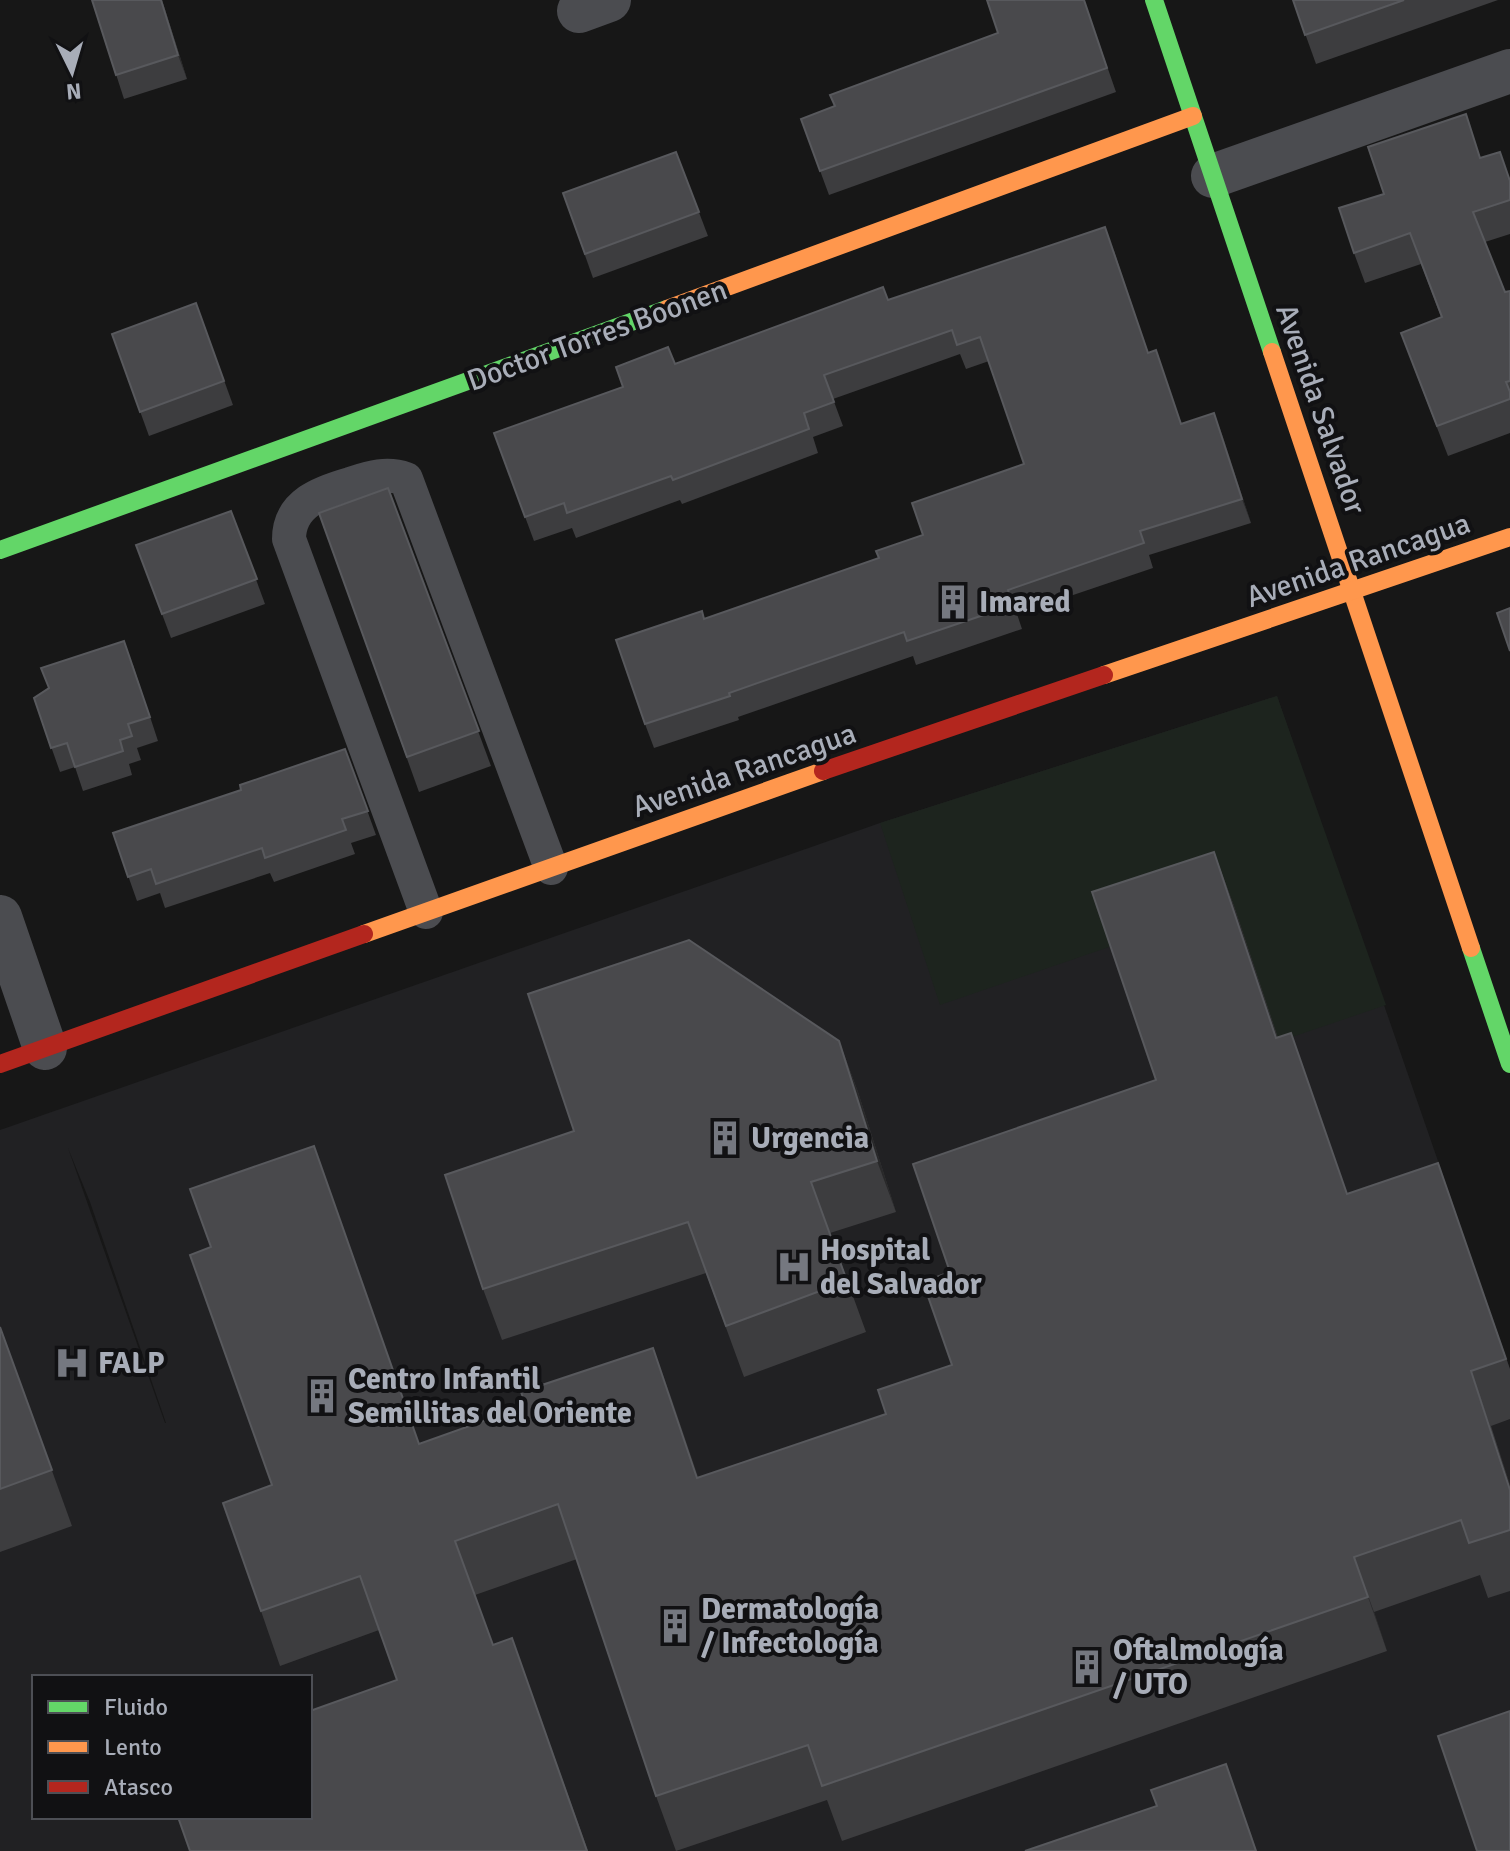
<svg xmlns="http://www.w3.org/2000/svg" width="1510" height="1851" viewBox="0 0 1510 1851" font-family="Signika,sans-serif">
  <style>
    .built { fill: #212123; fill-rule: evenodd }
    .green { fill: #1d241e }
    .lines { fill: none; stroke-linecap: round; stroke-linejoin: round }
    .lane { stroke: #4b4c50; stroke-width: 34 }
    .street { stroke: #4b4c50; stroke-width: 44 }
    .fast { stroke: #63d668; stroke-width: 18 }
    .slow { stroke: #ff974d; stroke-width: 18 }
    .jam { stroke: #b3261e; stroke-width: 18 }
    .wall { fill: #3d3d3f }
    .shaded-wall { fill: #29292a }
    .building { fill: #49494c; stroke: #58595d; stroke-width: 2 }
    .labels { text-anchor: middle; stroke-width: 8; stroke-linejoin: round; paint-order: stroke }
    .street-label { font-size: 30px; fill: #a8adb8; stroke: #111113 }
    .poi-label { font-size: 30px; font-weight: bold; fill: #a8adb8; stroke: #111113; text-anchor: start }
  </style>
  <rect width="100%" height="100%" fill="#171717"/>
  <path class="built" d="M1277,696L1510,1369V1851H0V1130L880,823ZM68,1148L90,1202L166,1423H165ZM34,1677H310V1817H34Z"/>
  <path class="green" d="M1277,696L1386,1005L1260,1048L1112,946L940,1005L880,823Z"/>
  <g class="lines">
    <path class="lane" d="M426,912L289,539C289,503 322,492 350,484C369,478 386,472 406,479L551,868"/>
    <g class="street">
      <path d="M579,11L609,0"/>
      <path d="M1213,176L1510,71"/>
      <path d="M0,917L45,1048"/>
    </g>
    <g class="fast">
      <path d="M1154,0L1272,352"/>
      <path d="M0,550L667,309"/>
      <path d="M1471,948L1510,1064"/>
    </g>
    <g class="slow">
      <path d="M667,309L1193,116"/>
      <path d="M1272,352L1471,948"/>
      <path d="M1104,675L1510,537"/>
      <path d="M364,934L823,771"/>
    </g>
    <g class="jam">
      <path d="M823,771L1104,675"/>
      <path d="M0,1064L364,934"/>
    </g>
  </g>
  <g class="wall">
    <path d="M92,0H162L187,79L124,99Z"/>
    <path d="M1084,0L1116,92L829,195L801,119L835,107L830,95L998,33Z"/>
    <path d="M1293,0H1498L1316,64Z"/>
    <path d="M676,152L708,236L593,278L563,193Z"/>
    <path d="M1481,158L1510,178V234L1485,242L1505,292L1510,291V433L1448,456L1412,363L1441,317L1421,264L1365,283L1354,253L1384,194Z"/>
    <path d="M1114,251L1148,353L1182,424L1214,413L1251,523L1149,555L1153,568L1017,614L1022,629L916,665L913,656L738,717L739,720L654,748L645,724L705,619L879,558L923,535L1024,464L989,361L966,369L960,354L833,399L843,426L813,437L818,453L682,504L680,500L576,538L572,528L534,541L494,433L623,387L675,364L888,300Z"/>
    <path d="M196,303L233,405L149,436L112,334Z"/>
    <path d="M388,488L491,766L419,792L319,513Z"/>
    <path d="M231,511L265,604L171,638L136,545Z"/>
    <path d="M133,665L158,741L137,748L141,760L129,764L132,775L83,791L75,767L60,772L34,698Z"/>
    <path d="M345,749L376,835L351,843L355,854L274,882L270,873L165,908L160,893L137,901L113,833L241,790Z"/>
    <path d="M1214,852L1234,906L1278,1038L1291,1033L1347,1194L1438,1163L1510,1369V1419L1491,1426L1510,1485V1591L1488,1598L1480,1575L1374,1612L1387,1651L842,1841L827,1800L676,1851L656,1796L577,1559L475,1595L493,1645L512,1638L588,1851H190L397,1680L379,1630L280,1666L261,1611L272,1485L420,1444L526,1406L653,1348L698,1478L886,1414L952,1365L950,1272L1156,1080Z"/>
    <path d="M839,1041L858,1092L896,1212L830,1233L866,1332L744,1377L706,1273L502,1340L483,1289Z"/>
    <path d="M0,1327L72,1526L0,1552Z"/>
  </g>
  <g class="shaded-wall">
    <path d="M161,0H162L187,79L178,55Z"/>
    <path d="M1214,413L1223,437L1251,523L1242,499Z"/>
    <path d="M1214,852L1234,906L1296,1093L1276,1038Z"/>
    <path d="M839,1041L858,1092L896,1212L877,1161Z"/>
    <path d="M653,1348L673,1402L717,1532L697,1478Z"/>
    <path d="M1471,1371L1510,1485V1490Z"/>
    <path d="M1354,1557L1374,1612L1387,1651Z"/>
    <path d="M1226,1764L1246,1819L1257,1851H1256Z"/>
  </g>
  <g class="building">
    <path d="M92,0H161L178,55L116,75Z"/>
    <path d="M987,0H1084L1107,68L820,171L801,119L835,106L830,95L998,33Z"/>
    <path d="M1293,0H1404L1305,35Z"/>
    <path d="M1466,114L1480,158L1500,152L1510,181V200L1473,212L1505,292L1510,291V381L1506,382L1510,392V399L1437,426L1401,333L1442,317L1410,233L1354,253L1339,208L1384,194L1368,147Z"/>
    <path d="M676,152L699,212L585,254L563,193Z"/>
    <path d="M1105,227L1148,353L1156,350L1181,424L1214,413L1242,499L1140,531L1144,543L1008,590L1013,605L907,641L904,632L729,693L730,696L645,724L616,640L702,611L704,619L879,558L876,551L923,535L912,503L1024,464L980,337L957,345L952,330L824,375L834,402L804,413L809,429L673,480L671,476L567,513L564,503L525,517L494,433L623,387L616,367L668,347L675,364L883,287L888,300Z"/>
    <path d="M196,303L224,381L140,412L112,334Z"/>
    <path d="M388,488L479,731L407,757L319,513Z"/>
    <path d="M231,511L257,579L162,614L136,545Z"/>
    <path d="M1510,608V651L1497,613Z"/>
    <path d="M124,641L150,717L128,724L132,736L120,740L123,751L75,767L67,743L51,748L34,698L49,688L41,668Z"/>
    <path d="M345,749L368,811L342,819L346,830L265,858L262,848L156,884L151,869L128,877L113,833L241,790L240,785Z"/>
    <path d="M1214,852L1276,1038L1291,1033L1347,1194L1438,1163L1506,1359L1471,1371L1510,1490V1530L1469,1543L1461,1520L1354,1557L1368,1597L822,1786L808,1745L656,1796L558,1504L455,1541L493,1645L512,1638L587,1851H190L178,1817H310V1711L397,1680L360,1576L261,1611L223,1503L272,1485L190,1255L211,1247L190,1189L314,1146L419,1444L526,1406L521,1392L653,1348L697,1478L886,1414L878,1390L952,1365L923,1282L950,1272L913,1164L1156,1080L1092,892Z"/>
    <path d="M689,940L839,1041L877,1161L811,1182L847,1281L726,1326L688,1222L483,1289L445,1175L574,1131L528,994Z"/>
    <path d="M0,1327L52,1470L0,1489Z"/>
    <path d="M1510,1711V1851H1477L1438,1736Z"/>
    <path d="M1226,1764L1256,1851H1025L1157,1806L1151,1790Z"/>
  </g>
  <defs>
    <g id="building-bare" transform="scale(2.76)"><path d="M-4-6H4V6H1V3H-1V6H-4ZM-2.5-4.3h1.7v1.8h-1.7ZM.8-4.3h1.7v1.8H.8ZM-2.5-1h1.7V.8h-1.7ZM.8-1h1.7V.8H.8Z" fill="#757880" stroke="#111113" stroke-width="2.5" paint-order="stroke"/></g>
    <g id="hospital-bare" transform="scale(2.76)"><path d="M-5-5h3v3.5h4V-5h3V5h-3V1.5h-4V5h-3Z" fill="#757880" stroke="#111113" stroke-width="2.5" paint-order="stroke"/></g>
  </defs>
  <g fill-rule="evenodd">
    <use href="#building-bare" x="953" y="602"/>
    <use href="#building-bare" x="725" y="1138"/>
    <use href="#hospital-bare" x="794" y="1267"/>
    <use href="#hospital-bare" x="72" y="1363"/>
    <use href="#building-bare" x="322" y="1396"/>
    <use href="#building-bare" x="675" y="1626"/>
    <use href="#building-bare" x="1087" y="1667"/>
  </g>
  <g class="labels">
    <g class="street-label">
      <text transform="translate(597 335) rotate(-20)" y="10">Doctor Torres Boonen</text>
      <text transform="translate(1321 409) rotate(71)" y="10">Avenida Salvador</text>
      <text transform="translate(1358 560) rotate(-19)" y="10">Avenida Rancagua</text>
      <text transform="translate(744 770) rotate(-19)" y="10">Avenida Rancagua</text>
    </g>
    <g class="poi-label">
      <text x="979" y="612">Imared</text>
      <text x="751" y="1148">Urgencia</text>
      <text x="820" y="1260">Hospital<tspan x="820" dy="34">del Salvador</tspan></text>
      <text x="98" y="1373">FALP</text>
      <text x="348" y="1389">Centro Infantil<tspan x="348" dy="34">Semillitas del Oriente</tspan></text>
      <text x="701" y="1619">Dermatología<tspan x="701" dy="34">/ Infectología</tspan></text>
      <text x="1113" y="1660">Oftalmología<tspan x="1113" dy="34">/ UTO</tspan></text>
    </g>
  </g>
  <rect x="32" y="1675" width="280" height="144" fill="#111113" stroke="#4d4f55" stroke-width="2"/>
  <rect x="48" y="1701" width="40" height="12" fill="#63d668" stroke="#4d4f55" stroke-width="2"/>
  <text x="104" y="1715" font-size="24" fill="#a8adb8">Fluido</text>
  <rect x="48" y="1741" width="40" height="12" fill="#ff974d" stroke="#4d4f55" stroke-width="2"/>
  <text x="104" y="1755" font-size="24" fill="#a8adb8">Lento</text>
  <rect x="48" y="1781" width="40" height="12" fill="#b3261e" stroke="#4d4f55" stroke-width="2"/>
  <text x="104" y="1795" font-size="24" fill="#a8adb8">Atasco</text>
  <g transform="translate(72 72) rotate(175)" stroke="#111113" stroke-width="6" paint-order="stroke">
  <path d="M0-6L14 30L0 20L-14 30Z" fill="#a8adb8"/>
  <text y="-12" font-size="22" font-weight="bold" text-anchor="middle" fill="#a8adb8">N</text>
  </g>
</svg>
